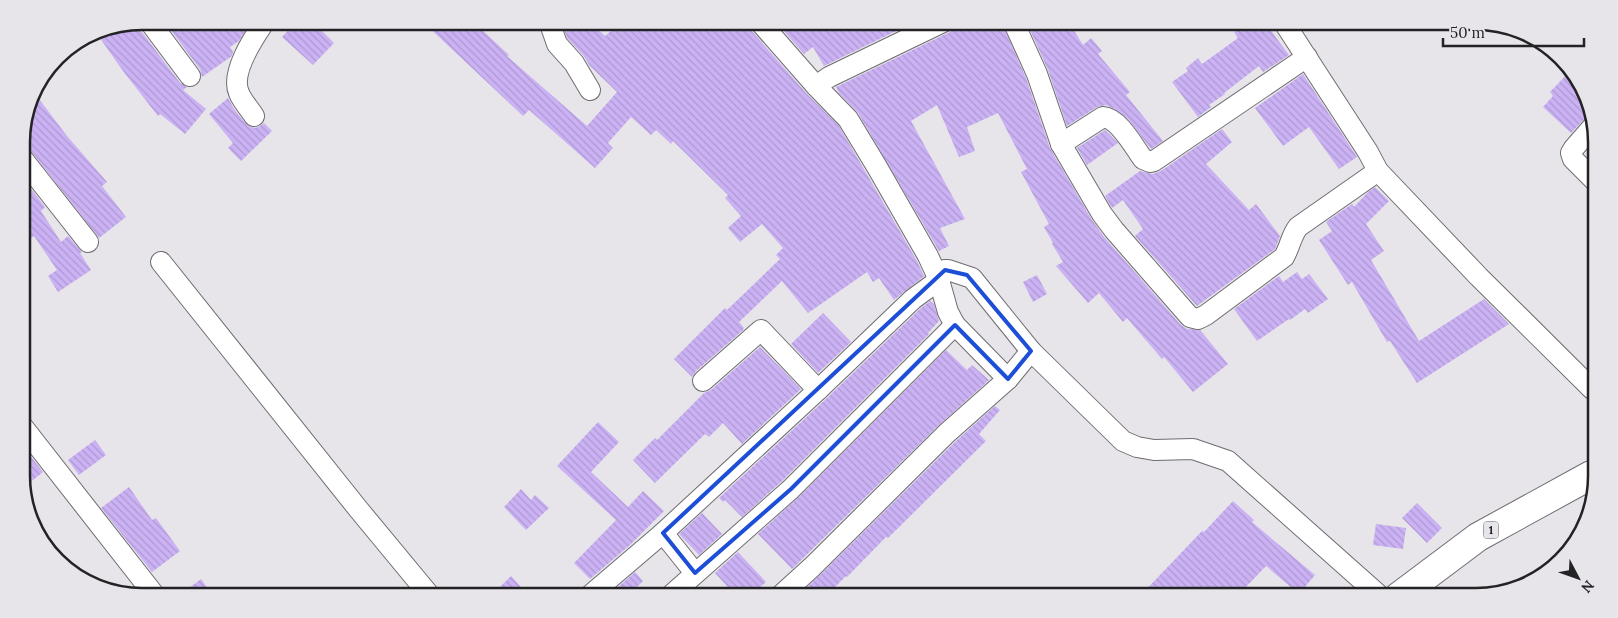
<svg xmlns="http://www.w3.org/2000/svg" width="1618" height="618" viewBox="0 0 1618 618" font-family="Lora,serif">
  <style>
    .building { fill: url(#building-back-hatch) }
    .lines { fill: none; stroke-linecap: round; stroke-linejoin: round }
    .minor-casing { stroke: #6d6c70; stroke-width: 22 }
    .trunk-casing { stroke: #6d6c70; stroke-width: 30 }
    .minor { stroke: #fff; stroke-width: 20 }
    .trunk { stroke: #fff; stroke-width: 28 }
    .marked { fill: none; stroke: #1d4ed8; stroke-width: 4; stroke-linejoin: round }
    .labels { text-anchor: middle; stroke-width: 4.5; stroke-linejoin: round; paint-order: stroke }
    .shield { fill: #e7e5ea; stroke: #5e5d60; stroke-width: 1 }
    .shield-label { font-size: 11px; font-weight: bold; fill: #232325 }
    .rim { fill: none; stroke: #232325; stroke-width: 2.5 }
  </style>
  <defs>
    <pattern id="building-back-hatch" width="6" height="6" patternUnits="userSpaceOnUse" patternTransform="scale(1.25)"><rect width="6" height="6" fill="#cbb2f4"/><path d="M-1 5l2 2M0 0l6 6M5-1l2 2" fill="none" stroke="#ae99d1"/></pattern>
  </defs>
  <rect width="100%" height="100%" fill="#e7e5ea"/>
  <g class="building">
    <path d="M164,21H244L248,26L239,41L230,47L233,52L232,56L202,77L200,69Z"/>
    <path d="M297,21H312L334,43L313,65L282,37Z"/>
    <path d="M422,21H488L481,29L509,55L507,56L587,126L617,92L590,66L583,55L567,38L564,29L571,21H589L605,36L623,21H747L750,29L807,94L839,126L917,261L924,276L894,300L879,278L873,282L867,272L808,313L782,281L739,322L744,328L743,330L695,372L692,377L674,359L725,308L727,310L780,259L776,255L783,248L762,224L740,242L728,228L741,216L725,198L728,195L673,141L671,144L656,130L651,135L631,117L608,143L613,148L595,168L529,110L523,116Z"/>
    <path d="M775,21H890L896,31L824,66L813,47L804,54Z"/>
    <path d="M958,21H1001L1026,78L1050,148L1092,220L1105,238L1181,325L1187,329L1200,330L1228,364L1193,392L1164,357L1162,359L1127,318L1123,322L1099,293L1088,303L1056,266L1063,262L1052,244L1053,243L1044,227L1049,224L1021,172L1027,169L998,113L967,127L975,151L959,157L937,105L911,121L965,219L940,228L949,246L939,251L858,113L839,93L836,87L950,32L954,28Z"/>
    <path d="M1026,21H1068L1083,45L1091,38L1102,51L1098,54L1130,92L1126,95L1163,141L1151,149L1128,119L1115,109L1106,105L1097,107L1067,126L1048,70Z"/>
    <path d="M1249,21H1264L1289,55L1263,72L1259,66L1224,93L1225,94L1209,105L1211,107L1198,117L1172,82L1188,71L1186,68L1198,58L1202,64L1238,38L1234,32Z"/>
    <path d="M137,22L139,28L180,83L187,87L183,90L206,109L185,134L160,114L158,116L123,71L95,31Z"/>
    <path d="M1572,69L1590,113L1571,133L1543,107L1553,96L1550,92Z"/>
    <path d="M1303,74L1357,157L1339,169L1309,127L1283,146L1255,108Z"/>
    <path d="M33,91L67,136L107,182L102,186L126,217L99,238L31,151L27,147L22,146V133Z"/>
    <path d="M228,98L234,109L248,126L255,128L260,126L264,123L272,131L241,161L228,148L233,143L209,114Z"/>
    <path d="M1222,129L1232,142L1206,164L1249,210L1256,204L1280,236L1275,249L1197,306L1135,236L1143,229L1123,200L1112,208L1105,196L1140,171L1152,174L1161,171Z"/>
    <path d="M1105,130L1118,143L1087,165L1077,148Z"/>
    <path d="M22,177L45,207L41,211L61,242L68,236L82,252L80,253L91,270L58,292L48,276L57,270L34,236L22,244Z"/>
    <path d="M1375,187L1389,201L1366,224L1384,251L1371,260L1419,341L1484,299L1509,324L1417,383L1390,341L1387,342L1352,282L1348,285L1319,240L1332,231L1326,222L1352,204L1354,207L1368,192Z"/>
    <path d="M1297,272L1302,279L1309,274L1328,299L1308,313L1305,309L1290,320L1289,319L1257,341L1234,309L1279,276L1283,282Z"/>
    <path d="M1037,275L1047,294L1033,302L1023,282Z"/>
    <path d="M930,301L934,304L939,321L928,333L929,334L783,480L742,517L725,500L723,502L719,498L826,399L921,308Z"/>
    <path d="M823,313L851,342L818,373L791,344Z"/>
    <path d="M760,347L801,389L742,444L723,423L709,437L705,434L655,483L633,460L655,438L657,440L704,393L711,390Z"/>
    <path d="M946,350L967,370L972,365L989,380L939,425L792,569L758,534L799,497Z"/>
    <path d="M995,406L1000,410L979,434L986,441L888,538L886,537L847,577L846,576L825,597H797L820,575L955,442Z"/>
    <path d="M598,422L619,442L591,472L628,507L643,491L664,511L630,545L590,579L574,563L616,520L557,466Z"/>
    <path d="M95,440L106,455L79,475L68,460Z"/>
    <path d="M23,447L43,472L23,488Z"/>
    <path d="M129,487L152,520L156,518L180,551L152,572L101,508Z"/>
    <path d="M521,489L531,500L535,495L549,508L526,530L504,507Z"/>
    <path d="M1233,501L1254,520L1252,522L1315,575L1299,594L1266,566L1245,588L1254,597H1139L1202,531L1204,532Z"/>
    <path d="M1417,503L1442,528L1427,543L1402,518Z"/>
    <path d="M702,513L722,534L699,555L679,534Z"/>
    <path d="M1376,524L1406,528L1403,549L1373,545Z"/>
    <path d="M738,552L766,582L759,588L767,597H737L715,573Z"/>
    <path d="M635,572L643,581L627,597L608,596Z"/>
    <path d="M511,576L530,597H507L499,588Z"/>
    <path d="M201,579L214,597H177Z"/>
  </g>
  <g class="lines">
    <g class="minor-casing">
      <g id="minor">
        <path d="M149,21L190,76"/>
        <path d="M549,21L557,44L574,63L590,90"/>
        <path d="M759,21L816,86L829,77L945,21"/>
        <path d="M1013,21L1037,74L1061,144L1102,214L1114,230L1190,317L1198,319L1206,315L1284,257C1290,247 1291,236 1298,227L1378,171"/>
        <path d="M1283,21L1368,152L1378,171L1479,277L1592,389"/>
        <path d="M816,86L848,119L877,167L928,256L939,280L948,312L955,325L1008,379"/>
        <path d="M254,116C249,108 242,101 239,93C230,73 254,37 265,21"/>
        <path d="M1061,144L1103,117C1119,118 1134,147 1143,159L1150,162L1154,161L1307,57"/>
        <path d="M22,158L88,242"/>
        <path d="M1595,181L1573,159L1571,153L1574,148L1595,124"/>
        <path d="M161,262L359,510L431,597"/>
        <path d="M703,381L761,330L818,390"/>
        <path d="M23,427L156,597"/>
        <path d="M663,533L695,573"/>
        <path d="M588,597L663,533L818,390L913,299L939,280L945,270H948L972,278L1031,351L1123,441L1137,447L1154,450L1193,449L1228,461L1381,597"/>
        <path d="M669,597L791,489L955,325"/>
        <path d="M779,597L812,567L947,433L1008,379L1031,351"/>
      </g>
    </g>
    <g class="trunk-casing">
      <path id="trunk" d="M1398,597L1478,537L1591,475"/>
    </g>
    <use href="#minor" class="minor"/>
    <use href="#trunk" class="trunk"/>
  </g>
  <path class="marked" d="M945,270L967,275L1031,351L1008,379L955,325L791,489L695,573L663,533Z"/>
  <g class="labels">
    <rect class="shield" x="1483.5" y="521.5" width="15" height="17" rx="4"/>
    <g class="shield-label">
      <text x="1491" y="534">1</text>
    </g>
  </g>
  <path d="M0 0H1618V618H0ZM142 30H1476A112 112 0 0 1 1588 142V476A112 112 0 0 1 1476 588H142A112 112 0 0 1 30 476V142A112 112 0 0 1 142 30Z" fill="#e7e5ea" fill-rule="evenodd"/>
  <path class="rim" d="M142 30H1476A112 112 0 0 1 1588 142V476A112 112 0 0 1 1476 588H142A112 112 0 0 1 30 476V142A112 112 0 0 1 142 30Z"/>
  <g transform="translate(1578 578) rotate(131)" stroke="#e7e5ea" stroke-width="4" paint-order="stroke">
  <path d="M0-4L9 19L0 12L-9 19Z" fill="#232325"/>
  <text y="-8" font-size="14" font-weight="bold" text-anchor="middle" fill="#232325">N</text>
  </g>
  <path d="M1443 38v8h141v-8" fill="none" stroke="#232325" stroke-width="2.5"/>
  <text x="1450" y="38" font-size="15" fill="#232325" stroke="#e7e5ea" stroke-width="4" paint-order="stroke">50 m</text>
</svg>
